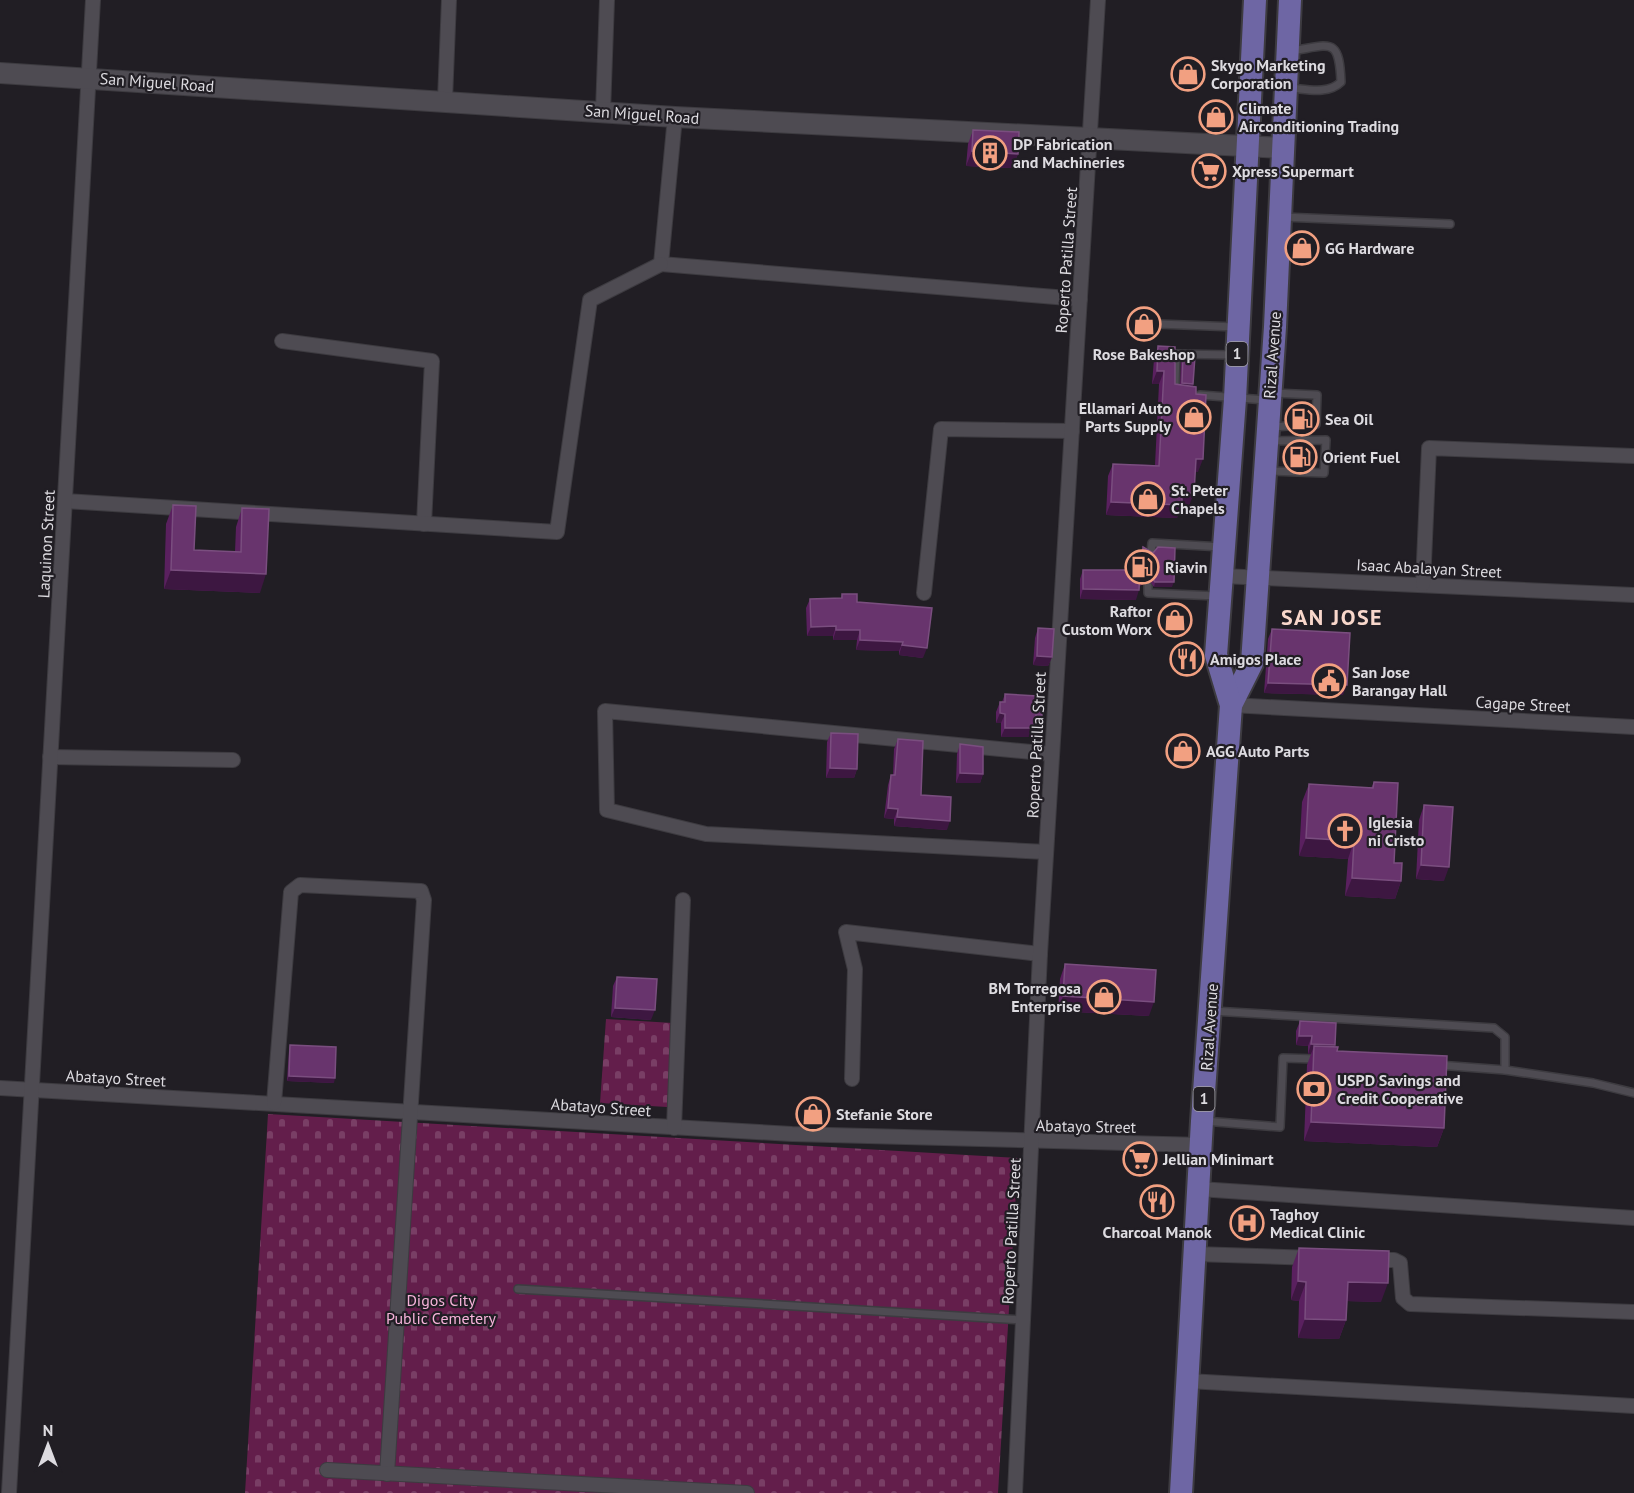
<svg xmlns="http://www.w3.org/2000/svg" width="1634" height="1493" viewBox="0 0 1634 1493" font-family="'PT Sans',sans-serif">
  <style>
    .cemetery { fill: url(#cemetery-stones) }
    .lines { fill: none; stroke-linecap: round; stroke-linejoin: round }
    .lane-casing { stroke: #3d3b40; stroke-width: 10 }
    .street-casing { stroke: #3d3b40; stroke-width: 16 }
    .secondary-casing { stroke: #3d3b40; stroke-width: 22 }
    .primary-casing { stroke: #3d3b40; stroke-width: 26 }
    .lane { stroke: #4e4b52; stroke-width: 7 }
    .street { stroke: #4e4b52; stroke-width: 14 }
    .secondary { stroke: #4e4b52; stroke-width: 20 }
    .primary { stroke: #6e66a4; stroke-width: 22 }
    .wall { fill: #5a205f }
    .shaded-wall { fill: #3d1741 }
    .building { fill: #68346d; stroke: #7a4e7f; stroke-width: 1.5 }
    .labels { text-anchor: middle; stroke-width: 4.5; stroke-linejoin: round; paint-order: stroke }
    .shield { fill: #211e24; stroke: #a5a2a8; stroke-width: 1.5 }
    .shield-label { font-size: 15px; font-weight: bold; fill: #dddbe0 }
    .poi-label { font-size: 16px; font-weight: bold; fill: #dddbe0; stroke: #211e24; text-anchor: start }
    .street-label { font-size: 16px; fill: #dddbe0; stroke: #211e24 }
    .park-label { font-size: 16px; fill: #f6b2d9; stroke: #211e24 }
    .district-label { font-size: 22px; font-weight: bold; letter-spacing: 1.5px; fill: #f8d7cb; stroke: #211e24 }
  </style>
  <defs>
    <pattern id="cemetery-stones" width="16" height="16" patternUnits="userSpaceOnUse" patternTransform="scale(1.5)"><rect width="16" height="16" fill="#631e4b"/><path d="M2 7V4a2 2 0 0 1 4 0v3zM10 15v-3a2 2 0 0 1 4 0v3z" fill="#793e65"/></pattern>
  </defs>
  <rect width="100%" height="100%" fill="#211e24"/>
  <g class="cemetery">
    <path d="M606,1019L673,1023L667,1107L600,1103Z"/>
    <path d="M268,1114L1018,1158L998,1493H245Z"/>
  </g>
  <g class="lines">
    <g class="lane-casing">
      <g id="lane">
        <path d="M1290,88C1306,89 1328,95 1341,82C1339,36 1331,45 1291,51"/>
        <path d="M1283,217L1450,224"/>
        <path d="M1158,324L1236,327"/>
        <path d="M1175,383L1176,354L1235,355"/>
        <path d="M1200,395L1266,400"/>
        <path d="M1273,427L1316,424L1317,395L1274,393"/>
        <path d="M1269,441L1326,440L1324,473L1270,471"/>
        <path d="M1151,552L1152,543L1222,547"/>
        <path d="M1148,586V593L1217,596"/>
        <path d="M1213,1011L1494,1028L1505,1037V1070"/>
        <path d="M1438,1065L1505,1070L1593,1083L1634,1093"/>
        <path d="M1204,1121L1280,1127L1283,1058L1316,1059"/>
        <path d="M518,1289L1023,1320"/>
      </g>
    </g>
    <g class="street-casing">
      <g id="street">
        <path d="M445,100L449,0"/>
        <path d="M603,112L607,0"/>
        <path d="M675,117L661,264L1080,299"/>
        <path d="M282,341L432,361L424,524"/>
        <path d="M65,501L557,532L590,300L661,264"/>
        <path d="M1222,576L1634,595"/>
        <path d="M1423,584L1429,448L1634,456"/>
        <path d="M924,593L941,429L1072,431"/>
        <path d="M1231,705L1634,727"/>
        <path d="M50,757L233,760"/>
        <path d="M1046,852L706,834L607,810L605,711L1052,754"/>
        <path d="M852,1079L855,969L846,932L1040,954"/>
        <path d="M0,1088L792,1134L1201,1145"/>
        <path d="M274,1103L291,892L300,885L421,891L424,900L387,1474"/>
        <path d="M674,1128L683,900"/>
        <path d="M1199,1189L1634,1218"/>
        <path d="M1195,1254L1314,1258"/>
        <path d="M1370,1260H1394L1400,1263L1403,1298L1410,1304L1634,1312"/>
        <path d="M1188,1381L1634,1406"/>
        <path d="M327,1470L747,1493"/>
        <path d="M9,1493L93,0"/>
        <path d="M1015,1493L1040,954L1098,0"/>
      </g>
    </g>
    <g class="secondary-casing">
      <path id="secondary" d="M0,73L675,117L1284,148"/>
    </g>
    <g class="primary-casing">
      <g id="primary">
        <path d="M1231,705L1252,663L1275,327L1290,0"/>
        <path d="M1181,1493L1202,1121L1231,705L1216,655L1235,399L1255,0"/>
      </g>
    </g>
    <use href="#lane" class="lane"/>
    <use href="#street" class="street"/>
    <use href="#secondary" class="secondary"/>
    <use href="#primary" class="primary"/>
  </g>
  <g class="wall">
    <path d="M973,130L1018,154L1012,168L966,166L968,144Z"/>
    <path d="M1158,346L1175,384L1180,385L1181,360L1183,355L1193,384V387L1196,394L1198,472H1195L1189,506H1181L1177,518L1106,515L1108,476L1113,464L1155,465L1159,384H1152L1154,359Z"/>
    <path d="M173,505L194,550L235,552L236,527L242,508L260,593L164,589L166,524Z"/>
    <path d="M1143,547L1172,587H1154L1149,580L1140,586L1141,552Z"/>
    <path d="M1083,570L1136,600L1080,599V579Z"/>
    <path d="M842,594L857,602L923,658L899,655V651L856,650L857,640H833V636H807L806,608L810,599L841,598Z"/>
    <path d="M1038,628L1052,657L1048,666L1033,665L1035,638Z"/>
    <path d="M1272,629L1343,695L1264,693L1268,639Z"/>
    <path d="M1005,694L1038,725H1036L1032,737H1001V723H996V712L1000,702H1002Z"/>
    <path d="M831,733L857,769L854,778H826L827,742Z"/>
    <path d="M898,739L921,795L947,830L894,826V819L884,818L888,785L891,775H893L894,749Z"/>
    <path d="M960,744L983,774L980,783H956L957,754Z"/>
    <path d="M1374,782L1394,863L1401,881L1395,899L1345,896L1348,859L1299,856L1302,802L1309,784L1371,788Z"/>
    <path d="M1424,805L1444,881L1416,879L1419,820Z"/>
    <path d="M1065,964L1149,1016L1058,1011L1060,979Z"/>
    <path d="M617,977L651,1020L611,1017L613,986Z"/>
    <path d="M1300,1021L1335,1045L1334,1047L1337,1051L1444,1128L1437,1147L1304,1141L1307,1065L1311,1054H1308V1046L1296,1045V1031Z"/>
    <path d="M290,1045L334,1083L287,1081L289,1050Z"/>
    <path d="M1299,1248L1381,1302L1347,1301L1346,1320L1339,1339L1298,1338L1299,1301L1291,1300L1292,1267Z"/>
  </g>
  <g class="shaded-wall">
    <path d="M972,151L1018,154L1012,168L966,166Z"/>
    <path d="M1157,371H1164L1159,384H1152Z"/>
    <path d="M1182,383L1193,384L1192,389L1180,388Z"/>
    <path d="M1196,459H1203L1198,472H1191Z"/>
    <path d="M1182,493H1194L1189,506H1181L1177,518L1106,515L1111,502Z"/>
    <path d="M171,570L266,574L260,593L164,589Z"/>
    <path d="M1150,576L1149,580L1140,586L1142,581Z"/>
    <path d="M1155,582H1174L1172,587H1154Z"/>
    <path d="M1083,589L1139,590L1136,600L1080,599Z"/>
    <path d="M836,626L833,636H807L811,627Z"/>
    <path d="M836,630H860L857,640H833Z"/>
    <path d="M860,640L903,642L899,651L856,650Z"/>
    <path d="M902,645L927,648L923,658L899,655Z"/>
    <path d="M1037,656L1052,657L1048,666L1033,665Z"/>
    <path d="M1268,683L1347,685L1343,695L1264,693Z"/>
    <path d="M1000,713L1005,714L1001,723H996Z"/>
    <path d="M1036,715H1042L1038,725H1032Z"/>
    <path d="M1005,728H1035L1032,737H1001Z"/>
    <path d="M830,768L857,769L854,778H826Z"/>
    <path d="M960,773L983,774L980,783H956Z"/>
    <path d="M888,808L898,809L894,819L884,818Z"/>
    <path d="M897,817L950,821L947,830L894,826Z"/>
    <path d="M1306,838L1354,841L1348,859L1299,856Z"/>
    <path d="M1421,865L1449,867L1444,881L1416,879Z"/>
    <path d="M1352,878L1401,881L1395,899L1345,896Z"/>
    <path d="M1063,996L1154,1002L1149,1016L1058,1011Z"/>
    <path d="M615,1008L655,1010L651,1020L611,1017Z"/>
    <path d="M1299,1036H1312L1308,1046L1296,1045Z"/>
    <path d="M1311,1044L1335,1045L1331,1055L1314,1046L1311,1054H1308Z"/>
    <path d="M289,1076L335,1078L334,1083L287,1081Z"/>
    <path d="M1311,1122L1444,1128L1437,1147L1304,1141Z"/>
    <path d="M1298,1281L1306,1282L1299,1301L1291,1300Z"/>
    <path d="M1348,1282L1388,1283L1381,1302L1341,1301Z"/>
    <path d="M1305,1319L1346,1320L1339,1339L1298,1338Z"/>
  </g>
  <g class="building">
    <path d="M973,130L1019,132L1018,154L972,151Z"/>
    <path d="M1158,346L1175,347V384L1196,387V394L1206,395L1203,459H1196L1194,493H1182V505L1111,502L1113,464L1159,466L1164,371H1157Z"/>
    <path d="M1183,355L1195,356L1193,384L1182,383Z"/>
    <path d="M173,505L196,506L194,550L241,552L242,508L269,509L266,574L171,570Z"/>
    <path d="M1143,547L1153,553L1158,547L1175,548L1174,582H1155L1150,576L1142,581Z"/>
    <path d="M1083,570H1140L1139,590L1083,589Z"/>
    <path d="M842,594H857V602L932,608L927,648L902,645L903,642L860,640V630H836V626L811,627L810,599L842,598Z"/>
    <path d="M1038,628L1054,629L1052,657L1037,656Z"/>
    <path d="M1272,629L1350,633L1347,685L1268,683Z"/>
    <path d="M1005,694L1037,696V702H1042V715H1036L1035,728H1005V714L1000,713V702H1005Z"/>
    <path d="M831,733L858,734L857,769L830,768Z"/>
    <path d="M898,739L923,741L921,795L951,797L950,821L897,817L898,809L888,808L891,775H895Z"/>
    <path d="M960,744L983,747V774L960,773Z"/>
    <path d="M1374,782L1398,783L1394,863H1402L1401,881L1352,878L1354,841L1306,838L1309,784L1373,788Z"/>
    <path d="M1424,805L1453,807L1449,867L1421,865Z"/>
    <path d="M1065,964L1156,970L1154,1002L1063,996Z"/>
    <path d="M617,977L657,979L655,1010L615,1008Z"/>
    <path d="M1300,1021L1336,1023L1335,1045L1311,1044L1312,1036H1299Z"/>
    <path d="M290,1045L336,1047L335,1078L289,1076Z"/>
    <path d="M1314,1046L1338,1047L1337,1051L1447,1056L1444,1128L1311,1122Z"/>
    <path d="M1299,1248L1389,1251L1388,1283L1348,1282L1346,1320L1305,1319L1306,1282L1298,1281Z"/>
  </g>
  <defs>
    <g id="shop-ring" transform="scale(1.725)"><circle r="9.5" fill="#211e24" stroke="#f2a081" stroke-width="1.5"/><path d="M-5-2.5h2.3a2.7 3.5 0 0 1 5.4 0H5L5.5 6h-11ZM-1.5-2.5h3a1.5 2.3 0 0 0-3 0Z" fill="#f2a081"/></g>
    <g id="building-ring" transform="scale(1.725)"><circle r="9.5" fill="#211e24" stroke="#f2a081" stroke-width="1.5"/><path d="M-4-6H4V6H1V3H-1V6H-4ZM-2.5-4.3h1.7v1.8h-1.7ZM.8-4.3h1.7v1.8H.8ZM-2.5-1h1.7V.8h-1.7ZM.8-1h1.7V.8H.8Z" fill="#f2a081"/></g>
    <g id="supermarket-ring" transform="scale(1.725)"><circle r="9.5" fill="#211e24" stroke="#f2a081" stroke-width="1.5"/><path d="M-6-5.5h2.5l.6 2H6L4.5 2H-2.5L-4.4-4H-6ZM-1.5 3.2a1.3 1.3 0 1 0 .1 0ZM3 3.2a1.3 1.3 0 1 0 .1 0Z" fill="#f2a081"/></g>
    <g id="fuel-ring" transform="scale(1.725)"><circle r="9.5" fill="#211e24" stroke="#f2a081" stroke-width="1.5"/><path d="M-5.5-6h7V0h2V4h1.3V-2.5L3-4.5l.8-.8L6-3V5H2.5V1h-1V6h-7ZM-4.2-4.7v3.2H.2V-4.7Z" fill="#f2a081"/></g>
    <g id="restaurant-ring" transform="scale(1.725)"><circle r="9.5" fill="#211e24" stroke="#f2a081" stroke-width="1.5"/><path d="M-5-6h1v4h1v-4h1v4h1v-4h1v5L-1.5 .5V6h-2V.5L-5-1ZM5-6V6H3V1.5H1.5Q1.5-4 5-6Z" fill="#f2a081"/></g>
    <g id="civic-ring" transform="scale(1.725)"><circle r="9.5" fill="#211e24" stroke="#f2a081" stroke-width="1.5"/><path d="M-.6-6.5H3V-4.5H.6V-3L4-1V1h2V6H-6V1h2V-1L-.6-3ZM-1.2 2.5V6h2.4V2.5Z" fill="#f2a081"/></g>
    <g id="church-ring" transform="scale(1.725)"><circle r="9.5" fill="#211e24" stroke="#f2a081" stroke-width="1.5"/><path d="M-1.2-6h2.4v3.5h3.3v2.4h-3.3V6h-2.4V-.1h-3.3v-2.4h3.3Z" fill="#f2a081"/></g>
    <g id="bank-ring" transform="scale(1.725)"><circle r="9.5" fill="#211e24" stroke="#f2a081" stroke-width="1.5"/><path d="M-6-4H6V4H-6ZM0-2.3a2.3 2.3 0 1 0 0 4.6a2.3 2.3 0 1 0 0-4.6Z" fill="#f2a081"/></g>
    <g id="hospital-ring" transform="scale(1.725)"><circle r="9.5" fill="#211e24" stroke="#f2a081" stroke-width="1.5"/><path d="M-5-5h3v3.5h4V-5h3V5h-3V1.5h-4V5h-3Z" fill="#f2a081"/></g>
  </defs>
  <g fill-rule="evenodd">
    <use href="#shop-ring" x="1188" y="74"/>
    <use href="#shop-ring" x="1216" y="117"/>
    <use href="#building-ring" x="990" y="153"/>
    <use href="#supermarket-ring" x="1209" y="171"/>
    <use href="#shop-ring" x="1302" y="248"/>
    <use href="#shop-ring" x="1144" y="324"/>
    <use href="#shop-ring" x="1194" y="417"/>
    <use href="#fuel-ring" x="1302" y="419"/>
    <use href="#fuel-ring" x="1300" y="457"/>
    <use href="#shop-ring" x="1148" y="499"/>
    <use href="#fuel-ring" x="1142" y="567"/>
    <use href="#shop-ring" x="1175" y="620"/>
    <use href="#restaurant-ring" x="1187" y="659"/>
    <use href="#civic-ring" x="1329" y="681"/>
    <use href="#shop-ring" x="1183" y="751"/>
    <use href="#church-ring" x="1345" y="831"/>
    <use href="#shop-ring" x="1104" y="997"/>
    <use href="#bank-ring" x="1314" y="1089"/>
    <use href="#shop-ring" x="813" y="1114"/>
    <use href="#supermarket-ring" x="1140" y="1159"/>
    <use href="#restaurant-ring" x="1157" y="1202"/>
    <use href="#hospital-ring" x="1247" y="1223"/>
  </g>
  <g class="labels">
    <g class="shield">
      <rect x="1226.5" y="342" width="21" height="24" rx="4.5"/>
      <rect x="1193.5" y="1087" width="21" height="24" rx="4.5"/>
    </g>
    <g class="shield-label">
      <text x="1237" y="359">1</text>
      <text x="1204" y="1104">1</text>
    </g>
    <g class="poi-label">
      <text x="1211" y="71">Skygo Marketing<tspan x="1211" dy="18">Corporation</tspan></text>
      <text x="1239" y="114">Climate<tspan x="1239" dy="18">Airconditioning Trading</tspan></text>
      <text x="1013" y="150">DP Fabrication<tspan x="1013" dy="18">and Machineries</tspan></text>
      <text x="1232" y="177">Xpress Supermart</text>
      <text x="1325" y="254">GG Hardware</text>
      <text x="1144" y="360" text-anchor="middle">Rose Bakeshop</text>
      <text x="1171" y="414" text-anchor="end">Ellamari Auto<tspan x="1171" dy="18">Parts Supply</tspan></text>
      <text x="1325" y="425">Sea Oil</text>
      <text x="1323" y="463">Orient Fuel</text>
      <text x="1171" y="496">St. Peter<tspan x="1171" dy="18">Chapels</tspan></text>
      <text x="1165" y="573">Riavin</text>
      <text x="1152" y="617" text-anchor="end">Raftor<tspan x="1152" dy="18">Custom Worx</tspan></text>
      <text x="1210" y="665">Amigos Place</text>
      <text x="1352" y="678">San Jose<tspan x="1352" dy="18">Barangay Hall</tspan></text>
      <text x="1206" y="757">AGG Auto Parts</text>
      <text x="1368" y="828">Iglesia<tspan x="1368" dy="18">ni Cristo</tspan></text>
      <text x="1081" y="994" text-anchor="end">BM Torregosa<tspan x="1081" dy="18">Enterprise</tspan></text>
      <text x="1337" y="1086">USPD Savings and<tspan x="1337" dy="18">Credit Cooperative</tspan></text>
      <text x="836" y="1120">Stefanie Store</text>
      <text x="1163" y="1165">Jellian Minimart</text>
      <text x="1270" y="1220">Taghoy<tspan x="1270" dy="18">Medical Clinic</tspan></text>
      <text x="1157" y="1238" text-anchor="middle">Charcoal Manok</text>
    </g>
    <g class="street-label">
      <text transform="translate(157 82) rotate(4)" y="6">San Miguel Road</text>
      <text transform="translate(642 114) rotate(4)" y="6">San Miguel Road</text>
      <text transform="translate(1066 260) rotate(-86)" y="6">Roperto Patilla Street</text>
      <text transform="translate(1272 355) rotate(-86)" y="6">Rizal Avenue</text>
      <text transform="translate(46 544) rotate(-87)" y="6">Laquinon Street</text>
      <text transform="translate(1429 568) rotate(3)" y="6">Isaac Abalayan Street</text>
      <text transform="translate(1523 704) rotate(3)" y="6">Cagape Street</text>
      <text transform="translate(1036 745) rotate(-87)" y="6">Roperto Patilla Street</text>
      <text transform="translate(1209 1027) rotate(-86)" y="6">Rizal Avenue</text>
      <text transform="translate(116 1078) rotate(3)" y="6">Abatayo Street</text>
      <text transform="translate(601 1107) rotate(4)" y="6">Abatayo Street</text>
      <text transform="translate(1086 1126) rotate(1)" y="6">Abatayo Street</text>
      <text transform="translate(1011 1231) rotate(-87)" y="6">Roperto Patilla Street</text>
    </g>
    <g class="park-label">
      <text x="441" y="1306">Digos City<tspan x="441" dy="18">Public Cemetery</tspan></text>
    </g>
    <g class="district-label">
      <text x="1332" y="625">SAN JOSE</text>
    </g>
  </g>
  <g transform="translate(48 1445)" stroke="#211e24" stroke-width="4.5" paint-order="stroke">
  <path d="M0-4.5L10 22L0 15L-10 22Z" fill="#dddbe0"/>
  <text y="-9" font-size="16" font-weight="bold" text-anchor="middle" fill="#dddbe0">N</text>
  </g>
</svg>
